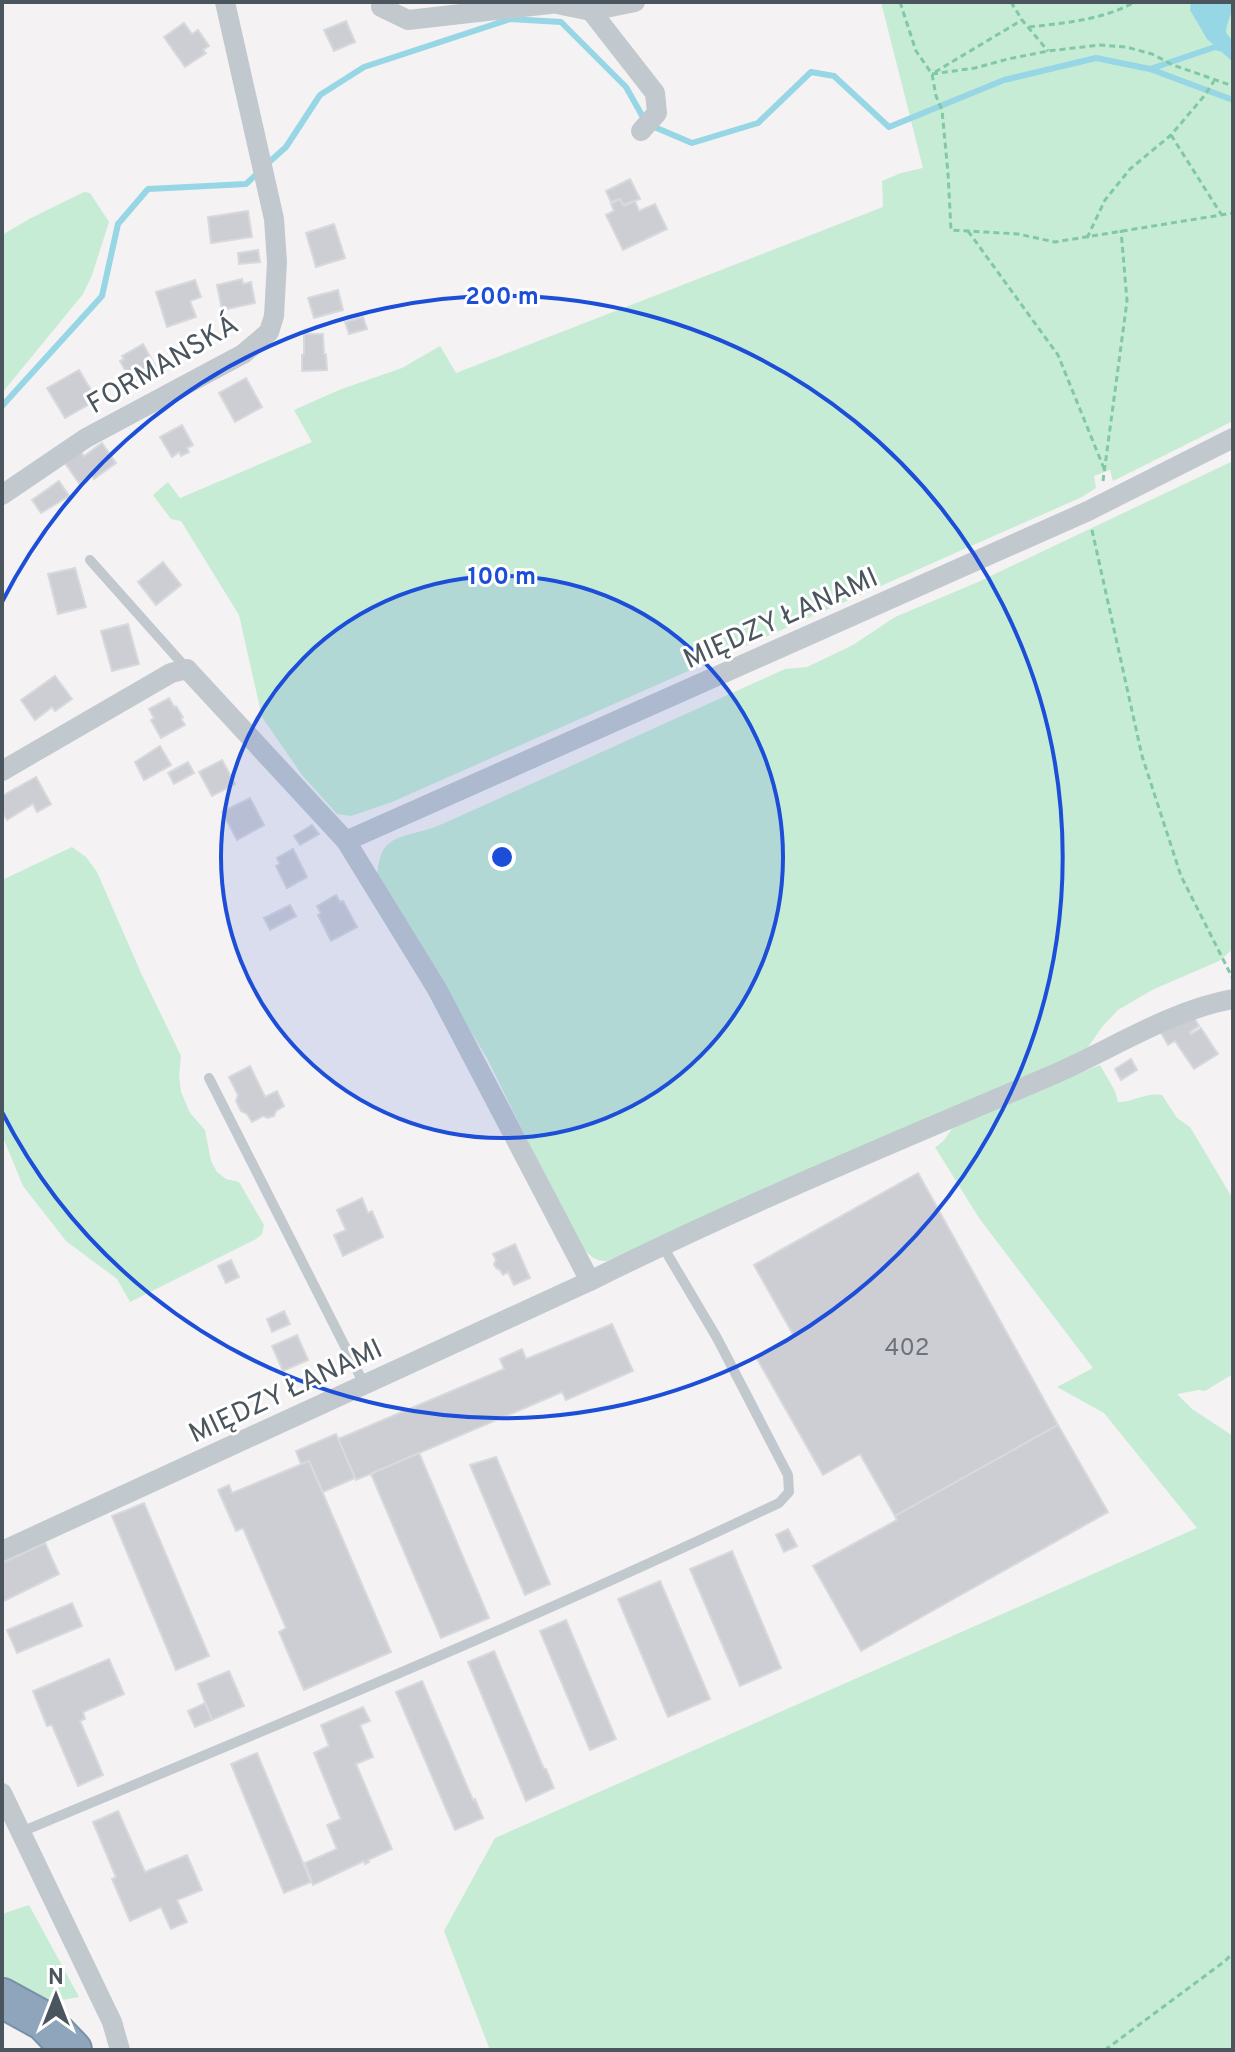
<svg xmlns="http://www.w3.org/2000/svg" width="1235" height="2052" viewBox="0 0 1235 2052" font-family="Overpass,sans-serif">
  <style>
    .green { fill: #c6ecd5 }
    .water { fill: #97d6e5 }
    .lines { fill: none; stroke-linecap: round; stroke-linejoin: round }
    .stream { stroke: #97d6e5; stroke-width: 6 }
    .building { fill: #cdced4; stroke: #d7d9dd; stroke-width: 2 }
    .highway-casing { stroke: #7a90a7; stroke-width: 42 }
    .path { stroke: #81c8a4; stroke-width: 3; stroke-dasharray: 6 4; stroke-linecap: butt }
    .lane { stroke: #c1c9cf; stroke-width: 10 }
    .street { stroke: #c1c9cf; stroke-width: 20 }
    .highway { stroke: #8fa5bb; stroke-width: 38 }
    .ring { fill: none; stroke: #1d4ed8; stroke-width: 4 }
    .labels { text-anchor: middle; stroke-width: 6; stroke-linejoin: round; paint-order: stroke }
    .number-label { font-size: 24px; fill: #6c737c }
    .street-label { font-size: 28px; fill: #4b555e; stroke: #fff }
    .centre { fill: #1d4ed8; stroke: #fff; stroke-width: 4 }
    .ring-label { font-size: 24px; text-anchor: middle; font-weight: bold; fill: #1d4ed8; stroke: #fff; stroke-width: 6; stroke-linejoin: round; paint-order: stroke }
  </style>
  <rect width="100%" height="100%" fill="#f4f2f2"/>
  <g class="green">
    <path d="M881,2H1233V421L1113,481L1110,470L1094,476L1096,488L1082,497L392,802L351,816L337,814L302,775L262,717L239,615L181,521L171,519L153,495L168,482L180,498L312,442L294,410L339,390L402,368L440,346L456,373L883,207L882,181L901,173L923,168Z"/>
    <path d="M84,192L90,193L109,222L92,275L83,294L2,393V235L31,218Z"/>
    <path d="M1233,461V949L1219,961L1152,990L1118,1010L1102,1027L1084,1053L670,1235L607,1261C591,1262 585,1249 575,1238L487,1058L377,879C379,839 392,839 426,830C436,827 446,822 456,818L785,669L807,667L853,645L895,617L978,582Z"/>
    <path d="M72,847L86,857L97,872L141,973L181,1056L179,1075L181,1092L190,1113L205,1130L211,1161L217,1172L226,1179L239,1182L264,1225L262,1234L256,1239L130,1302L117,1279L66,1241L23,1186L2,1135V880Z"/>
    <path d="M1100,1065L1115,1091L1118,1102C1133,1102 1146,1092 1162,1095L1177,1118L1190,1127L1233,1199V1374L1205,1391L1199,1390L1177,1394L1192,1409L1233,1436V2050H490L444,1931L495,1838L1197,1528L1104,1413L1057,1387L1093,1368L979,1218L935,1147C946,1141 949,1133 955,1123Z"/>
    <path d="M29,1905L79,1997L52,2002L2,1983V1914Z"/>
  </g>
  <path class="water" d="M1191,2H1233C1233,14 1226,22 1226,33L1233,41V62L1207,39L1190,10Z"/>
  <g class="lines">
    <g class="stream">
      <path d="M1150,69L1233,100"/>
      <path d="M652,126L692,143L758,123L811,72L834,76L889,127L1004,80L1096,58L1150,69L1215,47L1233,51"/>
      <path d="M267,164L286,147L320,95L364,67L510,19L561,22L626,87L644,119"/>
      <path d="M2,406L102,296L118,224L148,189L246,184L259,172"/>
    </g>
  </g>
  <g class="building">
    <path d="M346,21L355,42L334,51L324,30Z"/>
    <path d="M184,23L192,34L198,30L209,46L203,50L206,53L185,67L164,37Z"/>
    <path d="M630,179L640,199L623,205L620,199L611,202L606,191Z"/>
    <path d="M620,199L624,206L635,201L639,211L655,204L667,229L623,250L606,215L614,211L611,204Z"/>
    <path d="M248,211L252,237L211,243L208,217Z"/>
    <path d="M334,224L345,258L316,267L306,233Z"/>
    <path d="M258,250L260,262L239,264L238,253Z"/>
    <path d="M242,279L243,284L251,282L255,303L222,310L217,285Z"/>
    <path d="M195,280L201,297L190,301L196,317L167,327L156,292Z"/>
    <path d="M338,290L343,310L314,318L308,298Z"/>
    <path d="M363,317L367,329L349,334L345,322Z"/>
    <path d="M304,334H323L324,354H326L327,370L302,371V355L304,354Z"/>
    <path d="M143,344L157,369L137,380L134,376L130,379L120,361L124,359L122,356Z"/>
    <path d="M79,370L97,400L65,418L47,388Z"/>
    <path d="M246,378L262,407L235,422L219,393Z"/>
    <path d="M182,425L193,445L187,448L189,452L181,456L179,452L172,457L160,437Z"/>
    <path d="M102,443L116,463L94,479L92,475L80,483L81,486L65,463L81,452L84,456Z"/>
    <path d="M59,481L69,496L41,513L32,500Z"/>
    <path d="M163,562L181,585L156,605L138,582Z"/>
    <path d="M75,568L86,607L58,614L48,574Z"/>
    <path d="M128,624L139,664L112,671L101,631Z"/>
    <path d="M55,676L72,699L55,711L52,707L35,720L21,700Z"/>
    <path d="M169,698L174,707L176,706L183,717L181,719L185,725L161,738L151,720L154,718L149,709Z"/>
    <path d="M160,746L171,765L144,780L135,762Z"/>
    <path d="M222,760L235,784L212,796L199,772Z"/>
    <path d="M188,762L194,773L174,784L168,773Z"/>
    <path d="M36,777L51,804L37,812L33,804L7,820L2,812V796Z"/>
    <path d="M250,798L264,825L237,840L222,812Z"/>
    <path d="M312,825L319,834L300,845L294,836Z"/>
    <path d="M293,849L307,877L287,888L276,866L280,864L277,858Z"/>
    <path d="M336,895L340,902L343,901L357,927L331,941L318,915L321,913L317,906Z"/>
    <path d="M290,905L296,916L270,930L264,918Z"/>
    <path d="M1191,1013L1199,1026L1190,1032L1191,1034L1201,1028L1218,1054L1194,1069L1175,1041L1168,1045L1160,1031Z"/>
    <path d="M1131,1059L1137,1070L1121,1080L1115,1069Z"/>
    <path d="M250,1066L265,1097L277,1091L284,1106L276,1111L274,1116L268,1118L263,1116L252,1122L247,1114L241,1111L236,1101L238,1095L229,1077Z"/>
    <path d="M918,1173L1058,1425L895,1516L860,1454L823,1475L756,1357L794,1336L754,1265Z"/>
    <path d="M362,1198L368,1213L372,1211L383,1237L343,1256L334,1235L346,1230L337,1210Z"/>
    <path d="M515,1244L530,1278L514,1285L508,1272L503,1275L500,1270L496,1268L494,1264L496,1260L493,1254Z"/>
    <path d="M231,1260L239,1277L226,1283L218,1266Z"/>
    <path d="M284,1311L290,1324L272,1332L267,1319Z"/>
    <path d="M612,1324L633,1371L566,1400L562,1392L356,1480L338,1439L504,1369L500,1359L522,1349L526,1359Z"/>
    <path d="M297,1335L308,1360L283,1371L272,1346Z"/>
    <path d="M1058,1425L1108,1512L861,1651L813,1566L897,1520L895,1516Z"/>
    <path d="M336,1434L355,1478L323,1492L309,1461L301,1464L296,1451Z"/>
    <path d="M419,1453L489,1618L441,1638L371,1474Z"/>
    <path d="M496,1457L550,1584L525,1595L470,1465Z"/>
    <path d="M309,1461L391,1652L304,1690L279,1632L286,1628L243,1528L236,1531L218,1490L229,1485L232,1493Z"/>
    <path d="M144,1503L209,1656L176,1670L112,1516Z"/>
    <path d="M788,1529L797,1546L784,1552L776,1535Z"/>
    <path d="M45,1543L59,1574L2,1602V1563Z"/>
    <path d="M732,1551L781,1668L740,1686L690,1569Z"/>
    <path d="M660,1581L710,1699L668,1717L618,1599Z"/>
    <path d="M72,1603L82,1626L17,1653L7,1630Z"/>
    <path d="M566,1620L616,1739L590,1750L540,1631Z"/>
    <path d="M494,1651L544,1769H546L554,1788L526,1801L468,1662Z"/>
    <path d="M109,1659L124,1694L83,1712L85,1719L80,1721L103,1775L78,1786L52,1725L47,1726L33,1691Z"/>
    <path d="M229,1671L244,1706L212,1720L198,1684Z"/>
    <path d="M422,1681L473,1800L475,1799L483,1818L455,1830L396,1692Z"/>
    <path d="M205,1703L212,1720L195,1727L188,1711Z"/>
    <path d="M363,1707L370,1721L360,1725L373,1757L356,1764L392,1849L368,1860L369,1862L365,1864L364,1861L313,1885L305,1863L337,1849L327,1825L341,1819L314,1753L329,1746L321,1725Z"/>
    <path d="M257,1753L311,1882L284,1893L231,1764Z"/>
    <path d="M118,1811L145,1872L187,1855L202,1890L177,1900L187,1922L171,1929L161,1907L130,1921L112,1879L116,1877L93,1822Z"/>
  </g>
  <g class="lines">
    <g class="highway-casing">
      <path id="highway" d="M2,1998L44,2021L72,2050"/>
    </g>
    <g class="path">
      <path d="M900,2L916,51L932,74L936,96L942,110L948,173L951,230L1018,234L1055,242L1233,213"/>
      <path d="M1011,2L1022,20L1048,51"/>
      <path d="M1029,27C1065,23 1102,20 1135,2"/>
      <path d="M935,72L1022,20"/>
      <path d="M932,74L975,68L1008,59L1048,51L1100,45L1126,47L1152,54L1173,65L1233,86"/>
      <path d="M1171,135L1221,214"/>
      <path d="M968,231L1058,355L1105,471"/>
      <path d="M1087,238L1105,200L1130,169L1171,135L1205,95L1214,81"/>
      <path d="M1103,481L1127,301L1121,230"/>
      <path d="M1092,530L1142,756L1181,876L1233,979"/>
      <path d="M1105,2050L1225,1961L1233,1953"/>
    </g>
    <g class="lane">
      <path d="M90,560L187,669"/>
      <path d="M209,1078L364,1384"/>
      <path d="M21,1832C275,1726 530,1621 779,1503L789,1492L788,1475L717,1338L662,1245"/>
    </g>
    <g class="street">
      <path d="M547,2L591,11L635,2"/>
      <path d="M381,7L408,20L550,4"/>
      <path d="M591,11L655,93L657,113L641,131"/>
      <path d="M2,495L86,438L243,354L269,332L274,316L277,262L274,219L225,2"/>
      <path d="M2,771L171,673L187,669L346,841L437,989L590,1281"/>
      <path d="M346,841L1088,511L1233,438"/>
      <path d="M2,1551L590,1281C740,1206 896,1142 1050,1076C1109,1051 1170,1010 1233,999"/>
      <path d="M2,1793L112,2022L120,2050"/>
    </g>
    <use href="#highway" class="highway"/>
  </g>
  <circle cx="502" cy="857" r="281" fill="#1d4ed8" fill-opacity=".12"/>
  <g class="ring">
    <circle cx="502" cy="857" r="281"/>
    <path d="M2 602A561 561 0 1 1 2 1112"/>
  </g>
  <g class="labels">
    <g class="number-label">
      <text x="907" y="1355">402</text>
    </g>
    <g class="street-label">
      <text transform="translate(162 363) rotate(-30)" y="10">FORMANSKÁ</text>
      <text transform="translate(780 617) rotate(-24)" y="10">MIĘDZY ŁANAMI</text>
      <text transform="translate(285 1390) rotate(-25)" y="10">MIĘDZY ŁANAMI</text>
    </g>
  </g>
  <circle cx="502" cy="857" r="12" class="centre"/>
  <g class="ring-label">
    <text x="502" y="304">200 m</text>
    <text x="502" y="584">100 m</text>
  </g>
  <rect width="1235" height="2052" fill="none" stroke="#4b555e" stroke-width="8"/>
  <g transform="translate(56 1996)" stroke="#ffffff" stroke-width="6" paint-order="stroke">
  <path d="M0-6L14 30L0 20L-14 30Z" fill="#4b555e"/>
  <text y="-12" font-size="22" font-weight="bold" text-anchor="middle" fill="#4b555e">N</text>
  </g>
</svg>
